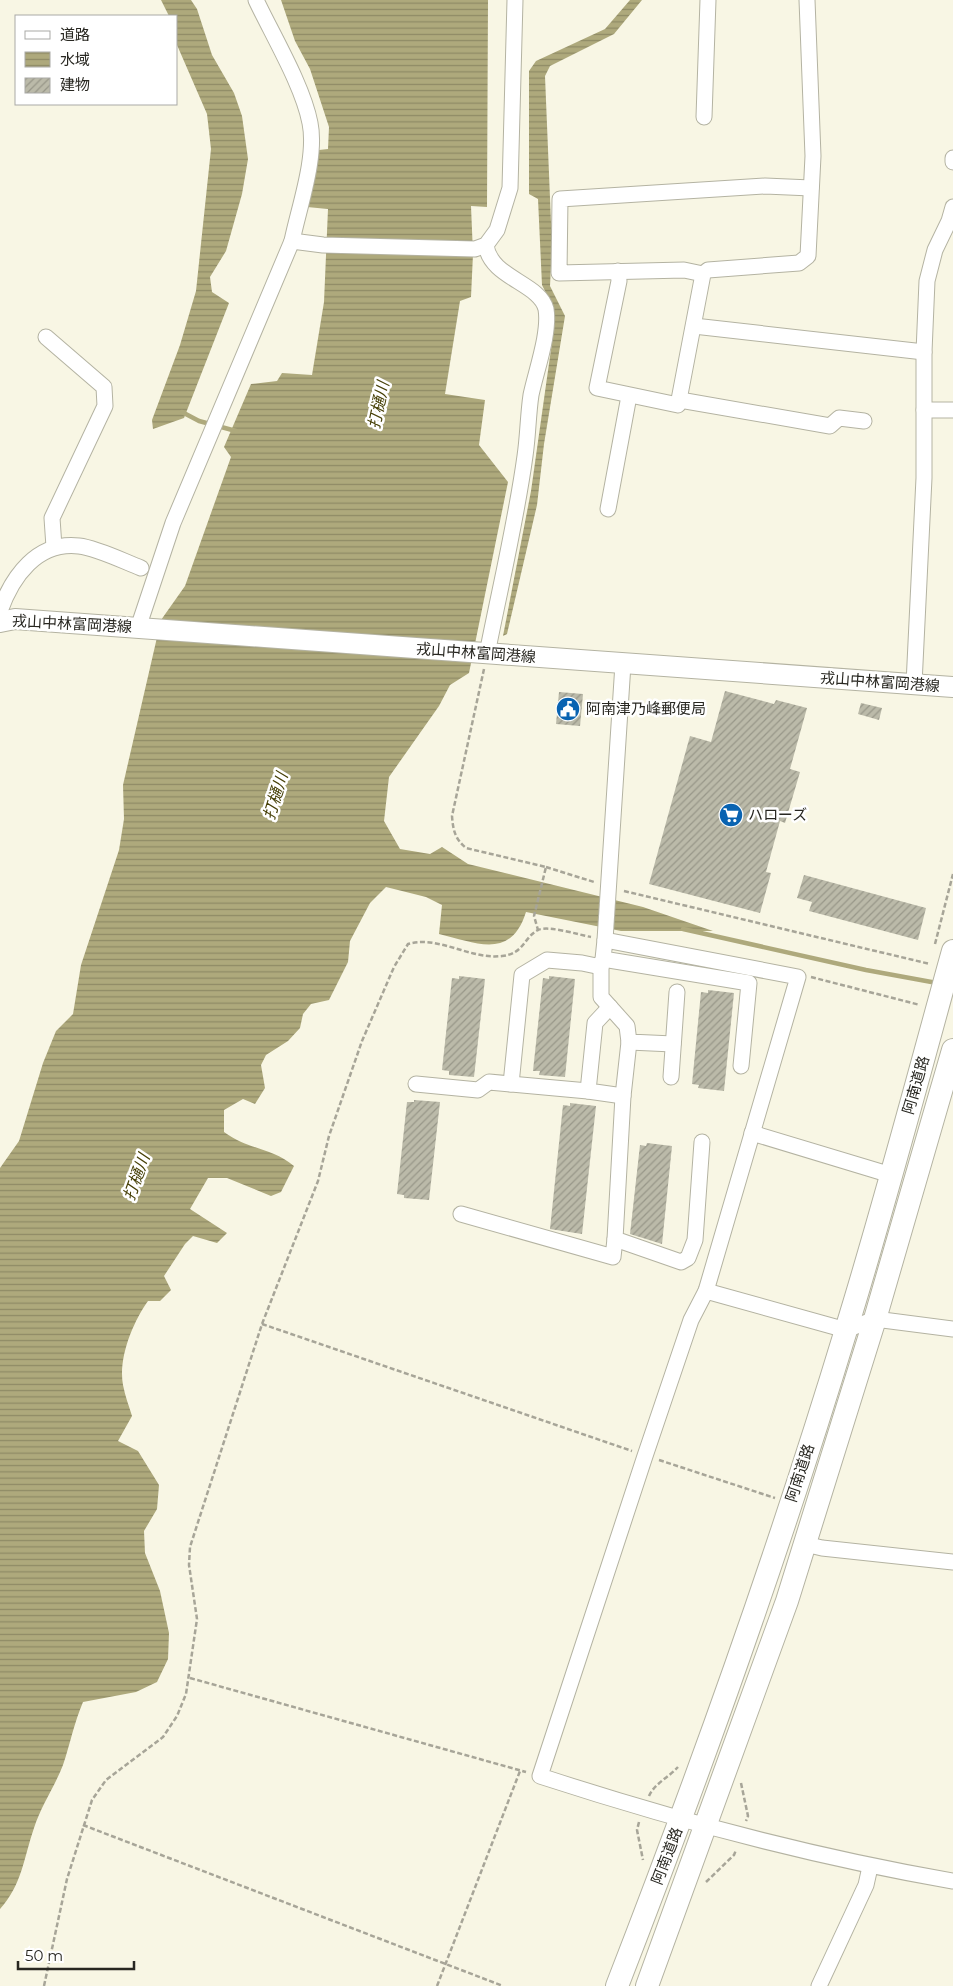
<svg xmlns="http://www.w3.org/2000/svg" width="953" height="1986" viewBox="0 0 953 1986" font-family="Montserrat,'Noto Sans JP',sans-serif">
  <style>
    .water { fill: url(#water-rules) }
    .lines { fill: none; stroke-linecap: round; stroke-linejoin: round }
    .stream { stroke: #aea97c; stroke-width: 4.5 }
    .building { fill: url(#building-hatch) }
    .minor-casing { stroke: #b4b3a2; stroke-width: 17 }
    .major-casing { stroke: #b4b3a2; stroke-width: 22 }
    .highway-casing { stroke: #b4b3a2; stroke-width: 24 }
    .path { stroke: #a7a598; stroke-width: 2.5; stroke-dasharray: 5 2.5; stroke-linecap: butt }
    .minor { stroke: #fff; stroke-width: 15 }
    .major { stroke: #fff; stroke-width: 20 }
    .highway { stroke: #fff; stroke-width: 22 }
    .labels { text-anchor: middle; stroke-width: 5; stroke-linejoin: round; paint-order: stroke }
    .street-label { font-size: 15px; fill: #282721; stroke: #fff }
    .poi-label { font-size: 15px; fill: #282721; stroke: #fff; text-anchor: start }
    .water-label { font-size: 16px; font-style: italic; fill: #474007; stroke: #fff }
  </style>
  <defs>
    <pattern id="water-rules" width="6" height="5" patternUnits="userSpaceOnUse" patternTransform="scale(1.25)"><rect width="6" height="5" fill="#aea97c"/><path d="M0 2.5h6" fill="none" stroke="#8e8a65"/></pattern>
    <pattern id="building-hatch" width="6" height="6" patternUnits="userSpaceOnUse" patternTransform="scale(1.25)"><rect width="6" height="6" fill="#bbbaa9"/><path d="M-1 1l2-2M0 6l6-6M5 7l2-2" fill="none" stroke="#989789"/></pattern>
  </defs>
  <rect width="100%" height="100%" fill="#f8f6e4"/>
  <g class="water">
    <path d="M161,0H191L197,9L212,55L234,93L242,116L248,159L242,194L226,251L210,277L212,292L229,303L184,418L153,429L152,420L180,345L196,291L211,149L207,114L177,45L176,16H169Z"/>
    <path d="M281,0H488L487,207L471,206L473,254L471,297L460,301L445,394L485,400L479,445L508,482L469,673L450,685L439,706L389,777L384,821L400,849L430,854L442,847L468,864L643,907L713,931H621L526,912C511,960 477,943 439,934L442,905L426,897L386,887L370,903L350,941L348,962L329,1000L311,1004L303,1014L300,1028L288,1041L266,1055L261,1065L265,1088L255,1104L243,1099L224,1110V1132C248,1150 271,1147 294,1166L281,1192L271,1196L227,1178H208L190,1209L227,1233L217,1243L193,1236L185,1244L164,1276L171,1290L160,1301H148C133,1322 118,1358 123,1385C125,1396 129,1406 132,1416L118,1441L138,1451L159,1485L157,1509L144,1531L145,1553L160,1591L169,1633L168,1659L157,1682L136,1692L83,1702C74,1723 70,1744 63,1765C55,1786 41,1806 34,1828C24,1857 22,1885 0,1909V1168L19,1141L43,1063L56,1031L73,1014L81,965L119,850L124,819L123,785L161,620L185,586L231,457L224,447L251,384L277,381L282,373L312,375L324,302L328,209L307,207L319,150L328,149L329,127L310,69L295,41Z"/>
    <path d="M630,0H642L614,34L550,66L545,76L552,247L550,286L565,316L544,444L537,505L507,634L503,636L531,491L555,321L549,299L542,285L538,199L529,194V71L536,61L605,29Z"/>
  </g>
  <g class="lines">
    <g class="stream">
      <path d="M182,412L199,421L236,431"/>
      <path d="M683,929L866,970L937,983"/>
    </g>
  </g>
  <g class="building">
    <path d="M725,691L774,704L776,700L807,708L790,769L800,772L785,823L780,821L766,872L771,873L760,913L649,884L690,736L711,742Z"/>
    <path d="M559,692L583,694L580,726L556,724Z"/>
    <path d="M861,703L882,708L879,720L858,714Z"/>
    <path d="M804,875L926,908L918,940L809,911L812,902L797,898Z"/>
    <path d="M459,976L485,979L474,1077L449,1075V1071L442,1070L452,978L459,979Z"/>
    <path d="M549,976L575,979L565,1077L539,1075L540,1071H533L543,978L549,979Z"/>
    <path d="M708,990L734,993L724,1091L698,1088L699,1085L692,1084L701,992L708,993Z"/>
    <path d="M414,1100L440,1102L429,1200L404,1198V1195L397,1194L407,1102H414Z"/>
    <path d="M570,1103L596,1106L582,1234L550,1229L563,1105L570,1106Z"/>
    <path d="M647,1143L672,1146L662,1244L630,1234L640,1145L646,1146Z"/>
  </g>
  <g class="lines">
    <g class="minor-casing">
      <g id="minor">
        <path d="M256,0C273,36 303,86 310,123C317,157 299,207 292,241"/>
        <path d="M704,117L708,0"/>
        <path d="M953,158V162"/>
        <path d="M486,245C490,278 540,283 546,309C550,333 536,371 531,395C528,415 528,436 525,456C516,522 500,588 487,654"/>
        <path d="M618,271L619,281L597,388L678,405L703,274L708,270L799,263L808,256L813,156L807,0"/>
        <path d="M703,274L684,270L559,273L560,199L765,186L811,188"/>
        <path d="M694,326L924,352"/>
        <path d="M46,337L104,387L105,406L52,518L54,547"/>
        <path d="M680,400L830,426L839,418L864,421"/>
        <path d="M924,410H953"/>
        <path d="M608,509L629,396"/>
        <path d="M0,611C12,577 37,541 79,546C97,548 123,561 141,568"/>
        <path d="M138,628L173,523L292,241L323,245L475,249L486,245L497,230L510,188L515,0"/>
        <path d="M623,664L605,940L798,977L706,1291L691,1320L645,1456L540,1776C675,1820 813,1857 953,1881"/>
        <path d="M914,684L924,478V352L927,281L935,250L949,221L953,207"/>
        <path d="M605,940L603,959L749,983L741,1066"/>
        <path d="M601,967V997L627,1026L629,1042L673,1044"/>
        <path d="M610,1007L595,1023L588,1091L623,1096"/>
        <path d="M629,1042L623,1096L615,1239L681,1262L688,1258L695,1240L702,1142"/>
        <path d="M671,1077L677,992"/>
        <path d="M416,1084L478,1090L489,1082L588,1091"/>
        <path d="M511,1084L522,975L547,960L582,963L601,967L603,959"/>
        <path d="M752,1133L891,1175"/>
        <path d="M461,1214L613,1257L615,1239"/>
        <path d="M706,1291L846,1330L875,1319L953,1329"/>
        <path d="M805,1544L822,1548L953,1562"/>
        <path d="M819,1986L866,1885L870,1867"/>
      </g>
    </g>
    <g class="major-casing">
      <path id="major" d="M0,622L15,619L953,687"/>
    </g>
    <g class="highway-casing">
      <g id="highway">
        <path d="M617,1986C701,1770 779,1551 846,1330C885,1204 918,1077 953,951"/>
        <path d="M647,1986L787,1601L875,1319L953,1050"/>
      </g>
    </g>
    <g class="path">
      <path d="M484,669L452,816C453,830 455,839 466,848L546,867L534,916L538,930"/>
      <path d="M546,867L594,882"/>
      <path d="M624,891L930,964"/>
      <path d="M935,944L953,874"/>
      <path d="M811,977L920,1005"/>
      <path d="M262,1324L632,1451"/>
      <path d="M659,1460L775,1498"/>
      <path d="M190,1678L526,1772"/>
      <path d="M741,1783L748,1816L746,1821"/>
      <path d="M649,1796C654,1784 669,1777 678,1767"/>
      <path d="M639,1822L637,1830L643,1860"/>
      <path d="M83,1825L503,1986"/>
      <path d="M706,1882L734,1855L736,1850"/>
      <path d="M44,1986L67,1879L92,1800L106,1780L163,1737L177,1716L186,1694L197,1619L189,1565L190,1547L262,1324L318,1181L329,1136L362,1041L394,967L408,944C439,935 470,960 502,956C524,954 524,937 538,930C549,925 579,935 591,937"/>
      <path d="M437,1986L520,1771"/>
    </g>
    <use href="#minor" class="minor"/>
    <use href="#major" class="major"/>
    <use href="#highway" class="highway"/>
  </g>
  <defs>
    <g id="civic-disc" transform="scale(1.25)"><circle r="9.5" fill="#0963b1" stroke="#fff"/><path d="M-.6-6.5H3V-4.5H.6V-3L4-1V1h2V6H-6V1h2V-1L-.6-3ZM-1.2 2.5V6h2.4V2.5Z" fill="#fff"/></g>
    <g id="supermarket-disc" transform="scale(1.25)"><circle r="9.5" fill="#0963b1" stroke="#fff"/><path d="M-6-5.5h2.5l.6 2H6L4.5 2H-2.5L-4.4-4H-6ZM-1.5 3.2a1.3 1.3 0 1 0 .1 0ZM3 3.2a1.3 1.3 0 1 0 .1 0Z" fill="#fff"/></g>
  </defs>
  <g fill-rule="evenodd">
    <use href="#civic-disc" x="568" y="709"/>
    <use href="#supermarket-disc" x="731" y="815"/>
  </g>
  <g class="labels">
    <g class="street-label">
      <text transform="translate(72 624) rotate(3)" y="5">戎山中林富岡港線</text>
      <text transform="translate(476 653) rotate(4)" y="5">戎山中林富岡港線</text>
      <text transform="translate(880 682) rotate(4)" y="5">戎山中林富岡港線</text>
      <text transform="translate(916 1085) rotate(-74)" y="5">阿南道路</text>
      <text transform="translate(800 1473) rotate(-72)" y="5">阿南道路</text>
      <text transform="translate(667 1856) rotate(-69)" y="5">阿南道路</text>
    </g>
    <g class="poi-label">
      <text x="586" y="714">阿南津乃峰郵便局</text>
      <text x="748" y="820">ハローズ</text>
    </g>
    <g class="water-label">
      <text transform="translate(378 405) rotate(-78)" y="6">打樋川</text>
      <text transform="translate(275 796) rotate(-73)" y="6">打樋川</text>
      <text transform="translate(136 1177) rotate(-70)" y="6">打樋川</text>
    </g>
  </g>
  <rect x="15" y="15" width="162" height="90" fill="#ffffff" stroke="#a9a9a6"/>
  <rect x="25" y="31" width="25" height="8" fill="#ffffff" stroke="#a9a9a6"/>
  <text x="60" y="40" font-size="15" fill="#282721">道路</text>
  <rect x="25" y="52" width="25" height="15" fill="url(#water-rules)" stroke="#a9a9a6"/>
  <text x="60" y="65" font-size="15" fill="#282721">水域</text>
  <rect x="25" y="78" width="25" height="15" fill="url(#building-hatch)" stroke="#a9a9a6"/>
  <text x="60" y="90" font-size="15" fill="#282721">建物</text>
  <path d="M18 1961v8h116v-8" fill="none" stroke="#282721" stroke-width="2.5"/>
  <text x="25" y="1961" font-size="15" fill="#282721" stroke="#ffffff" stroke-width="4" paint-order="stroke">50 m</text>
</svg>
